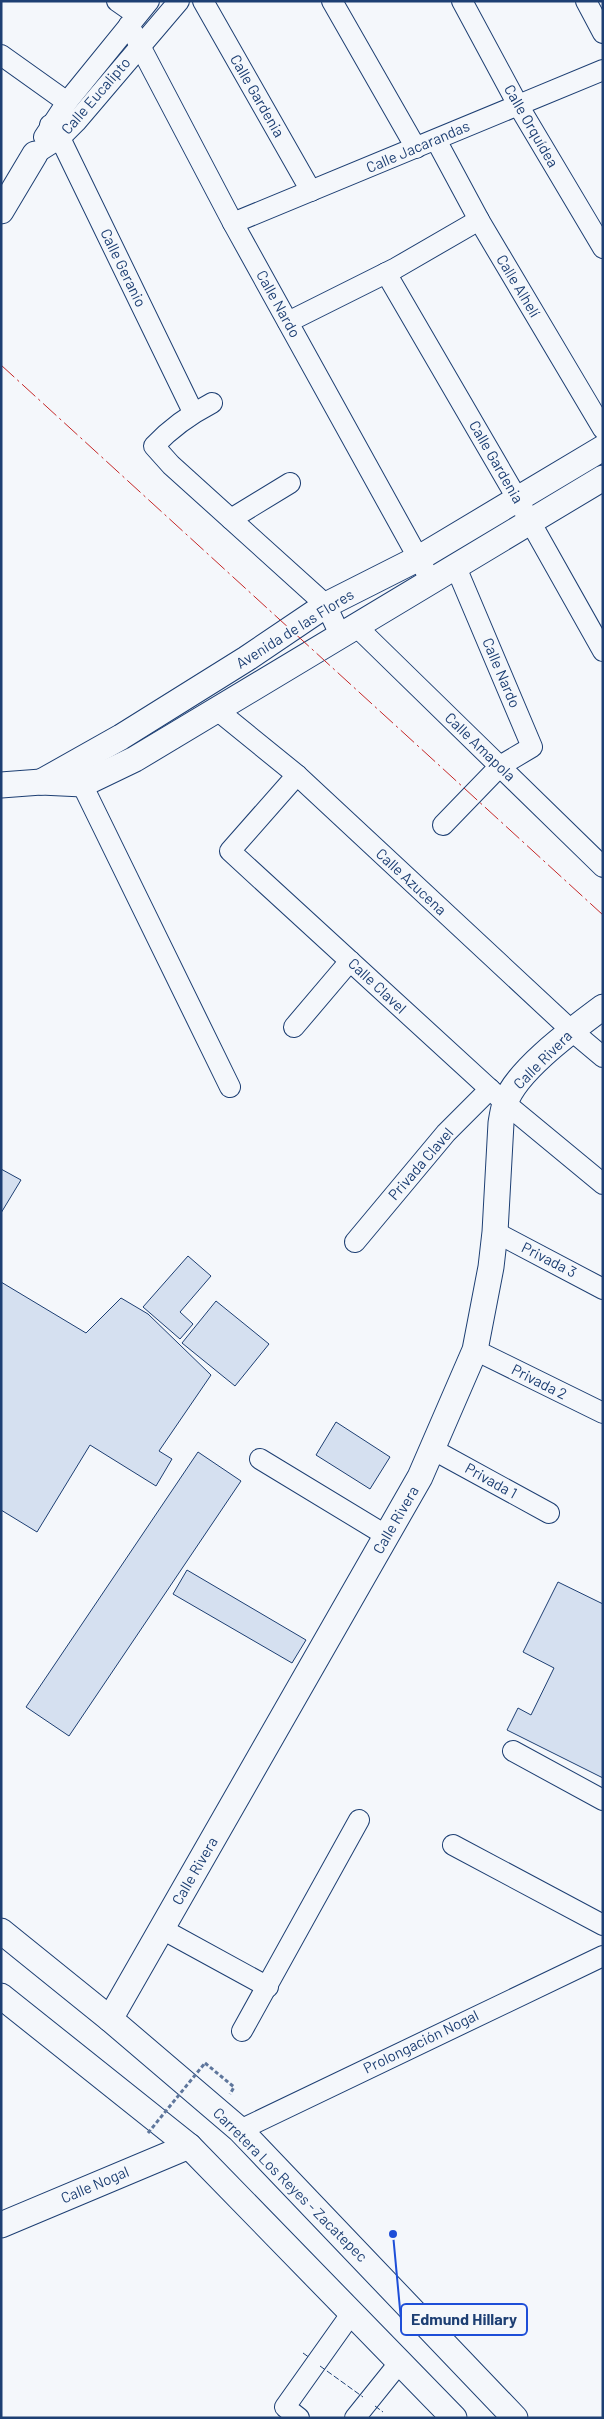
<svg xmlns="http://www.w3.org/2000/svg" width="604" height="2419" viewBox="0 0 604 2419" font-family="Barlow,sans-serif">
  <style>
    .building { fill: #d5e0f0; stroke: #1d3f73 }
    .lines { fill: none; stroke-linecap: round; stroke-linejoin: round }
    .minor-casing { stroke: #1d3f73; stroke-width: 22 }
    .major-casing { stroke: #1d3f73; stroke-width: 27 }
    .path { stroke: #5e769c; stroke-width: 3; stroke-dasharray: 4 2.5; stroke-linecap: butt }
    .minor { stroke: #f4f7fb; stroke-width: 20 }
    .major { stroke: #f4f7fb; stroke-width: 25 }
    .path-bridge { stroke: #5e769c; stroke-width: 3; stroke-dasharray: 4 2.5; stroke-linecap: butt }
    .fence { stroke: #1d3f73; stroke-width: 1; stroke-dasharray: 6 2.5; stroke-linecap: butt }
    .power { stroke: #c62828; stroke-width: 1; stroke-dasharray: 18 4 2.5 4; stroke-linecap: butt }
    .labels { text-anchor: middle; stroke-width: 4; stroke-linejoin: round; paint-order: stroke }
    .street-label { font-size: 15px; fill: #1d3f73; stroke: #f4f7fb }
    .leader { fill: none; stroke: #1d4ed8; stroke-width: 2 }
    .callout-dot { fill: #1d4ed8; stroke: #f4f7fb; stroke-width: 2 }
    .callout { fill: #f4f7fb; stroke: #1d4ed8; stroke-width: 2 }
    .callout-label { font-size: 16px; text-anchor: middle; font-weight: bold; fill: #1d3f73 }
  </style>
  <rect width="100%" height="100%" fill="#f4f7fb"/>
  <g class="building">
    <path d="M1,1169L21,1180L1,1213Z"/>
    <path d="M188,1256L211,1276L180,1312L193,1324L180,1339L143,1307Z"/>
    <path d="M1,1282L86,1333L121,1298L148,1314L211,1375L159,1451L172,1459L156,1486L90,1445L37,1532L1,1510Z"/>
    <path d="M216,1301L269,1344L235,1386L182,1343Z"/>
    <path d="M336,1422L390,1457L370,1489L316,1455Z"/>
    <path d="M198,1452L241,1481L69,1736L26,1707Z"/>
    <path d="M187,1570L306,1640L292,1663L173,1594Z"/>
    <path d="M558,1582L603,1604V1778L507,1730L518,1708L531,1715L554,1668L523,1652Z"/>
  </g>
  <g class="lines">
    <g class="minor-casing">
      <g id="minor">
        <path d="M117,1L137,15"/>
        <path d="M203,1L311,191"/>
        <path d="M332,1L416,148"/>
        <path d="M462,1L518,105L603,248"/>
        <path d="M586,1L603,33"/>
        <path d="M129,25L233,223L431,581"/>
        <path d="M1,55L67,102"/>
        <path d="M50,125L60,138L193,412"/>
        <path d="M44,137L67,102L149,1"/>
        <path d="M436,140L479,220L603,429"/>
        <path d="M35,154L60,138L76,122L179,1"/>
        <path d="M233,223L603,70"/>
        <path d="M386,273L518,500L603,651"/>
        <path d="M288,322L396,268L479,220"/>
        <path d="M212,403C189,415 171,428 154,446L171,465L326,605L341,637"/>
        <path d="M231,519L290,483"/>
        <path d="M357,627L603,867"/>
        <path d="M217,710L297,775L572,1031L603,1057"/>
        <path d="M76,772L230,1087"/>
        <path d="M297,775L230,851L505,1103L603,1184"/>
        <path d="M443,825L500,766L532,747L455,565"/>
        <path d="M294,1027L350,961"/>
        <path d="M495,1232L603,1289"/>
        <path d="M355,1242L446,1133L490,1089"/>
        <path d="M475,1350L603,1413"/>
        <path d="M432,1449L549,1513"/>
        <path d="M260,1459L387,1536"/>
        <path d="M513,1751L603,1800"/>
        <path d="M453,1845L603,1925"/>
        <path d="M162,1929L268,1987"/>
        <path d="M242,2031L359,1820"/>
        <path d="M240,2130L603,1956"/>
        <path d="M299,2418L285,2407L351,2314"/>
        <path d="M355,2418L400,2362"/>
      </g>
    </g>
    <g class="major-casing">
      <g id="major">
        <path d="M1,211L35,154"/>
        <path d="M41,782L121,737L246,659L326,605L419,558L603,448"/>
        <path d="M1,785L41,782L83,784L135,759L603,478"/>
        <path d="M1,1931L110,2019L240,2130L515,2418"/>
        <path d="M1,1996L189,2146L454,2418"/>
        <path d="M110,2019L420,1477L475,1350L491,1267L495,1232L501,1123C502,1117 503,1110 505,1104C515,1071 575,1028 603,1007"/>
        <path d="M1,2225L189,2146"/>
      </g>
    </g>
    <path class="path" d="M205,2063L234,2087L230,2094"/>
    <use href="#minor" class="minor"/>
    <use href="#major" class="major"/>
    <path class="path-bridge" d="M148,2133L205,2063"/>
    <g class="fence">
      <path d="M303,2353L310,2358"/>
      <path d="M320,2366L363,2397"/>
      <path d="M375,2406L383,2412"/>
    </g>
    <path class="power" d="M1,365L603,915"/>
  </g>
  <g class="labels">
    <g class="street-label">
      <text transform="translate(96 96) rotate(-49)" y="5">Calle Eucalipto</text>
      <text transform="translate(257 96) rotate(60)" y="5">Calle Gardenia</text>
      <text transform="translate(531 126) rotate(60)" y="5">Calle Orquídea</text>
      <text transform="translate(418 147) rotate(-23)" y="5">Calle Jacarandas</text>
      <text transform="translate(123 268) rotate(64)" y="5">Calle Geranio</text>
      <text transform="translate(518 286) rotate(59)" y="5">Calle Alhelí</text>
      <text transform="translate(278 304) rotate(61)" y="5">Calle Nardo</text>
      <text transform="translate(496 462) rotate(60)" y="5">Calle Gardenia</text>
      <text transform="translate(295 629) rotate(-32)" y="5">Avenida de las Flores</text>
      <text transform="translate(501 673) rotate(67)" y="5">Calle Nardo</text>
      <text transform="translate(480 747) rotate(44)" y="5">Calle Amapola</text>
      <text transform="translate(411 882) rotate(43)" y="5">Calle Azucena</text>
      <text transform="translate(377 986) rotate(43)" y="5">Calle Clavel</text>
      <text transform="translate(543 1060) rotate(-45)" y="5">Calle Rivera</text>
      <text transform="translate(421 1164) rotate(-49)" y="5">Privada Clavel</text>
      <text transform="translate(549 1260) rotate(27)" y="5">Privada 3</text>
      <text transform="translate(539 1382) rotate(27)" y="5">Privada 2</text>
      <text transform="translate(491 1481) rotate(29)" y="5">Privada 1</text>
      <text transform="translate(396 1520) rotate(-60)" y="5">Calle Rivera</text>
      <text transform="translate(195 1871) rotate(-60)" y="5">Calle Rivera</text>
      <text transform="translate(421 2042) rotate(-26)" y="5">Prolongación Nogal</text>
      <text transform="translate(95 2185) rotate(-23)" y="5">Calle Nogal</text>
      <text transform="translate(290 2185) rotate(45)" y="5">Carretera Los Reyes - Zacatepec</text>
    </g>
  </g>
  <path class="leader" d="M393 2234L401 2320"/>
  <circle class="callout-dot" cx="393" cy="2234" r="5"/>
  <rect class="callout" x="401" y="2304" width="126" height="31" rx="5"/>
  <g class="callout-label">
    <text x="464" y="2325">Edmund Hillary</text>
  </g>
  <rect width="604" height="2419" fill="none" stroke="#1d3f73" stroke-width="5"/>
</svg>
